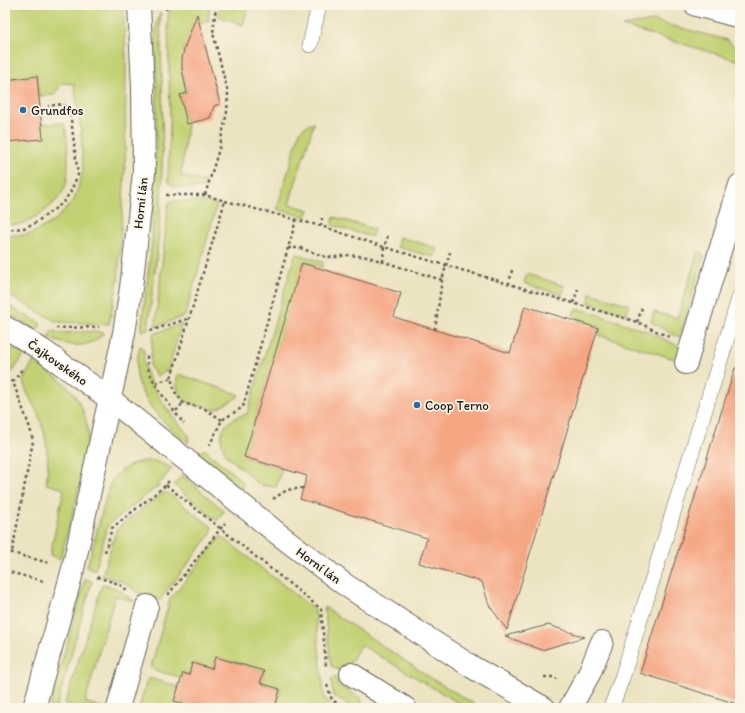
<svg xmlns="http://www.w3.org/2000/svg" width="745" height="713" viewBox="0 0 745 713" font-family="Itim,sans-serif">
  <style>
    .green { fill: #c2d173; stroke: #6f7648 }
    .building { fill: #f5a683 }
    .lines { fill: none; stroke-linecap: round; stroke-linejoin: round }
    .service-casing { stroke: #656256; stroke-width: 16 }
    .minor-casing { stroke: #656256; stroke-width: 24 }
    .tertiary-casing { stroke: #656256; stroke-width: 24 }
    .path { stroke: #656256; stroke-width: 2.5; stroke-dasharray: 3 3; stroke-linecap: butt }
    .service { stroke: #fff; stroke-width: 15 }
    .minor { stroke: #fff; stroke-width: 22 }
    .tertiary { stroke: #fff; stroke-width: 22 }
    .poi-dot { fill: #1f6fb2; stroke: #fcf5e5; stroke-width: 1.5 }
    .labels { text-anchor: middle; stroke-width: 3.5; stroke-linejoin: round; paint-order: stroke }
    .poi-label { font-size: 13px; fill: #1c1c1c; stroke: #fcf5e5; text-anchor: start }
    .street-label { font-size: 13px; fill: #1c1c1c; stroke: #fcf5e5 }
  </style>
  <rect width="100%" height="100%" fill="#fcf5e5"/>
  <filter id="ink" filterUnits="userSpaceOnUse"><feTurbulence type="fractalNoise" baseFrequency=".025" numOctaves="2"/><feDisplacementMap in="SourceGraphic" scale="8" xChannelSelector="R" yChannelSelector="G"/><feConvolveMatrix kernelMatrix="1 2 1 2 8 2 1 2 1" color-interpolation-filters="sRGB"/></filter>
  <filter id="wash" filterUnits="userSpaceOnUse"><feTurbulence type="fractalNoise" baseFrequency=".012" numOctaves="4" result="noise"/><feDisplacementMap in="SourceGraphic" scale="16" xChannelSelector="R" yChannelSelector="G"/><feGaussianBlur stdDeviation="0.9" result="paint"/><feColorMatrix in="noise" values="0 0 0 0 0 0 0 0 0 0 0 0 0 0 0 0 0 1.4 0 .05"/><feComposite in="paint" operator="in"/></filter>
  <g filter="url(#wash)">
    <rect width="100%" height="100%" fill="#ece3c1"/>
    <g class="green">
      <path d="M5,5H123L126,58L125,167L118,280L109,324L57,322L5,293V236L31,234L54,221L74,200L83,172L81,132L74,84L62,83L54,95L39,96L37,76L5,80Z"/>
      <path d="M174,5H210L208,21L200,24L192,32L184,49L182,69L187,93L180,95L187,124L181,176L205,182L203,188H186L173,186L170,184L168,181L170,122L168,15Z"/>
      <path d="M220,5H249L243,25L218,16Z"/>
      <path d="M160,12C162,75 164,138 161,201C159,244 153,286 148,329L141,331L152,241L155,186L157,94L155,39L157,23Z"/>
      <path d="M654,21L727,40L740,52V61L622,26Z"/>
      <path d="M64,123C68,134 70,177 65,187C59,203 36,219 20,224C15,225 10,225 5,224V142L41,124Z"/>
      <path d="M314,123L289,204L309,210L306,217L277,209L300,131L306,126Z"/>
      <path d="M174,201L210,202L217,205L185,316L155,327L163,255L168,205L170,202Z"/>
      <path d="M334,217L374,229L371,237L332,225Z"/>
      <path d="M399,237L437,248L434,257L397,247Z"/>
      <path d="M698,252L704,255L680,337L674,335L651,322L654,312L677,318Z"/>
      <path d="M297,254L323,262L322,267L303,262L244,457L282,469L276,487L260,485L227,456C214,433 224,420 247,414L295,255Z"/>
      <path d="M527,274L565,286L562,295L524,283Z"/>
      <path d="M590,293L630,305L626,314L589,303Z"/>
      <path d="M5,304L41,324L37,331L5,311Z"/>
      <path d="M578,309L587,311L644,330L679,346L678,360L598,335L600,327L577,320L573,315L574,311Z"/>
      <path d="M182,324L168,370L157,376L150,367L153,334Z"/>
      <path d="M53,330L58,333L96,331L104,333C87,351 69,346 48,338Z"/>
      <path d="M5,345L24,355L14,370L10,374L5,372Z"/>
      <path d="M140,346L144,350C144,357 143,363 145,369C151,388 175,421 189,435L188,443C169,428 143,405 138,380C135,369 137,357 140,346Z"/>
      <path d="M33,362C48,371 63,380 74,394C81,405 87,418 88,431C89,440 87,449 85,458C80,492 69,526 60,559L50,555L64,489L46,484C50,460 47,434 37,412C32,401 25,391 23,380Z"/>
      <path d="M178,374L238,394V397L219,408L213,410C197,400 189,412 178,390C176,384 176,379 178,374Z"/>
      <path d="M5,382L10,386L11,389L5,405Z"/>
      <path d="M204,449L243,482L242,489L199,453Z"/>
      <path d="M144,461H155L172,468L157,487L108,525L95,570L87,567L109,487C115,472 129,463 144,461Z"/>
      <path d="M182,475L224,511L217,521L174,485Z"/>
      <path d="M163,493H168L212,527L211,534L162,597L161,600L138,593L122,581L102,576L116,531L120,526Z"/>
      <path d="M221,536L315,610L324,696L328,703L336,708H275L281,689L261,683L264,671L216,657L212,669L193,663L189,675L183,673L182,678L152,669L151,667L170,599Z"/>
      <path d="M85,579L92,581L56,708H49Z"/>
      <path d="M102,584L118,589L134,601L115,596L85,702L103,708H80L65,704Z"/>
      <path d="M324,607L434,680L481,708H467L361,645L344,673L331,666Z"/>
      <path d="M334,677L339,680L337,684L362,699L361,708H354L333,696L331,679Z"/>
      <path d="M149,678L179,687L193,706L192,708H139L147,680Z"/>
    </g>
    <g id="blocks">
      <g class="building">
        <path d="M197,14L220,104L214,106L210,118L187,124L180,95L187,93L182,69V59L184,49Z"/>
        <path d="M37,76L43,139L5,142V80Z"/>
        <path d="M302,263L401,293L394,317L510,353L525,306L598,328L507,630L489,605L482,582L419,563L427,538L300,499L307,476L244,457Z"/>
        <path d="M735,368L740,369V705L640,673Z"/>
        <path d="M548,625L585,637L542,650L505,636Z"/>
        <path d="M215,657L264,671L260,683L280,689L275,708H199L174,701L183,673L189,675L192,663L212,669Z"/>
      </g>
    </g>
  </g>
  <g filter="url(#ink)">
    <use href="#blocks" fill-opacity="0" stroke="#656256" stroke-width="1"/>
    <g class="lines">
      <g class="service-casing">
        <g id="service">
          <path d="M310,45L319,5"/>
          <path d="M611,708L622,678L740,296"/>
        </g>
      </g>
      <g class="minor-casing">
        <g id="minor">
          <path d="M686,363L740,185"/>
          <path d="M110,399L277,533L344,584L472,667L544,708"/>
          <path d="M351,674L405,708"/>
          <path d="M118,708L147,606"/>
          <path d="M570,708L589,674L602,642"/>
        </g>
      </g>
      <g class="tertiary-casing">
        <g id="tertiary">
          <path d="M696,5L740,17"/>
          <path d="M5,327L42,350L110,399"/>
          <path d="M34,708L73,569L124,333L131,288L144,173L143,88L139,5"/>
        </g>
      </g>
      <g class="path">
        <path d="M166,10L168,5"/>
        <path d="M166,195H205L225,201L321,226L384,247L509,284"/>
        <path d="M205,195L219,149L227,112L228,93L213,33L216,5"/>
        <path d="M321,226L322,218"/>
        <path d="M5,230L24,228L35,223L63,203L71,191L78,175L70,111L63,104L48,106"/>
        <path d="M288,248H300L326,257H335L349,255L368,257L442,280L450,252"/>
        <path d="M383,262L384,247L389,233"/>
        <path d="M512,270L509,284L637,322L669,337"/>
        <path d="M573,303L578,289"/>
        <path d="M637,322L642,308"/>
        <path d="M56,328L99,327"/>
        <path d="M435,330L442,280"/>
        <path d="M150,331L190,318"/>
        <path d="M147,356C147,361 147,366 149,371C156,389 172,408 184,424"/>
        <path d="M5,378L13,382L30,428L33,441L12,552"/>
        <path d="M13,382L23,368"/>
        <path d="M156,383L171,378"/>
        <path d="M176,411L183,403"/>
        <path d="M222,420L205,409L183,403L175,392L171,378L225,201"/>
        <path d="M209,446L222,420L243,407L296,220"/>
        <path d="M166,485L321,609L326,666"/>
        <path d="M273,499L287,490L303,488"/>
        <path d="M5,551L49,563"/>
        <path d="M105,552L112,528L166,485L170,479"/>
        <path d="M6,559L8,551"/>
        <path d="M5,571L43,581"/>
        <path d="M97,577L119,584L128,591"/>
        <path d="M168,595L225,523"/>
        <path d="M544,677H553L557,679"/>
        <path d="M327,685L332,700L345,708"/>
        <path d="M662,708L703,706L707,708"/>
      </g>
      <use href="#service" class="service"/>
      <use href="#minor" class="minor"/>
      <use href="#tertiary" class="tertiary"/>
    </g>
  </g>
  <g class="poi-dot">
    <circle cx="23" cy="110" r="4"/>
    <circle cx="417" cy="405" r="4"/>
  </g>
  <g class="labels">
    <g class="poi-label">
      <text x="31" y="115">Grundfos</text>
      <text x="425" y="410">Coop Terno</text>
    </g>
    <g class="street-label">
      <text transform="translate(140 203) rotate(-84)" y="5">Horní lán</text>
      <text transform="translate(58 362) rotate(35)" y="5">Čajkovského</text>
      <text transform="translate(319 565) rotate(36)" y="5">Horní lán</text>
    </g>
  </g>
  <rect width="745" height="713" fill="none" stroke="#fcf5e5" stroke-width="20"/>
</svg>
